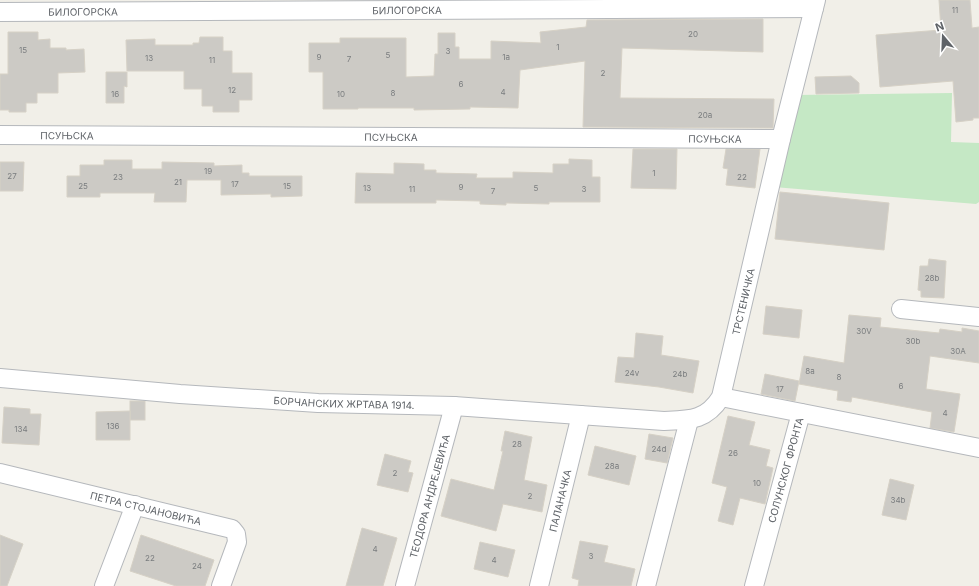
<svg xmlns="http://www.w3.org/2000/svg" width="979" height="586" viewBox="0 0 979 586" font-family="Inter,sans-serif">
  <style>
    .green { fill: #c5e8c5 }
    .building { fill: #cccac5; stroke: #d6d1c6 }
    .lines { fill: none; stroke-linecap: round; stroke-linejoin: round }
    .minor-casing { stroke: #b5b8bc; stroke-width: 20 }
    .minor { stroke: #fff; stroke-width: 18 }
    .labels { text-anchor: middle; stroke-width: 4; stroke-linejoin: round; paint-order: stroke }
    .number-label { font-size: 8px; fill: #7a7d7f }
    .street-label { font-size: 10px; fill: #5f6368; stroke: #fff }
  </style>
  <rect width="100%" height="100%" fill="#f1efe8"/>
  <path class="green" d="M952,93L951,142L979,143V202L976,204L774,187L796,95Z"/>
  <g class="building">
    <path d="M939,0H970L972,28L979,27V118H973V120L956,122L953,81L880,87L876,35L941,30Z"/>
    <path d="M763,19V52L622,48L620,98L774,99L773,128L583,127L585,61L520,70L518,108L470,107V109L414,110V108H358V109H323V72H309V43H340V38H406V77L434,76L435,54H438V33H455V47H459V59H491V41L541,43L540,32L586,27L587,20Z"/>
    <path d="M8,32H38V40L50,39V48H66V50L84,49L85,72L58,73V93H37V103H26V112H9V110H0V74H8Z"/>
    <path d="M200,37H223V51H232V73H252V100H239V112H213V106H202V89H184V71H127L126,40L155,39V45H193V43H199Z"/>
    <path d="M106,72H127V87L124,86V103H106Z"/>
    <path d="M851,76L859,83V93L816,94L815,77Z"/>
    <path d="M633,149H677L676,189L631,188Z"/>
    <path d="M726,149H760L755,188L726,185L728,169L723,168Z"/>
    <path d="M569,159L592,160V177H600V202H549V204L506,203V205L480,204V201L436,200V203H355L356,173L394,174V163L424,164V170H436V173L477,174L476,178H513V172L553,173V164H569Z"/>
    <path d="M104,160H132V169H162V162L214,163V166L242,165V173H249V176H302V196L271,197V194L221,195V180H187L186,202H154L155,193H100V197H67V176H80V165H104Z"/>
    <path d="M0,162H24L23,191H0Z"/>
    <path d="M780,192L889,203L884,250L775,239Z"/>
    <path d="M929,259L946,261L944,298L921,297V291L918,290L920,266H928Z"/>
    <path d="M766,306L802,310L799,338L763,334Z"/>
    <path d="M849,315L881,318L880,327L939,333L940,329L962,332V328L979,331V363L930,356L926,389L960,394L954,432L930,428L932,412L852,397L851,402L837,400L838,391L799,384L804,356L844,363Z"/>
    <path d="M636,333L663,336L661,355L699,361L693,393L659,387L615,382L618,357L634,358Z"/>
    <path d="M765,374L799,381L795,401L761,394Z"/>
    <rect x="130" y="401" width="15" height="19"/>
    <path d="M4,407L30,409V414H41L39,445L2,443Z"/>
    <path d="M130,411V440H96V412Z"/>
    <path d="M728,416L755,422L749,445L770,450L766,466L773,468L765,504L740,498L733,525L718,521L727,487L712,483Z"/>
    <path d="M505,431L532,437L524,480L547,485L542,512L503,504L496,531L441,516L451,479L494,490L503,451H501Z"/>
    <path d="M649,434L673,438L667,463L645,459Z"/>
    <path d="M595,446L636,456L629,485L588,475Z"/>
    <path d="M385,454L411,461L408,472L413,473L408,492L377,485Z"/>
    <path d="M890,479L914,485L906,520L882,515Z"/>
    <path d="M362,528L397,538L383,586H346Z"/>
    <path d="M0,535L23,544L7,586H0Z"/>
    <path d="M141,535L214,560L205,586H176L130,571Z"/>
    <path d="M580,541L608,546L604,562L635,569L631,586H578L579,580L572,578Z"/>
    <path d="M480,542L515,550L508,577L474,569Z"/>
  </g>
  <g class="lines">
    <g class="minor-casing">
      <g id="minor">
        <path id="s1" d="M0,12L814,8"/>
        <path id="s2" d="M0,135L781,139"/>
        <path d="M901,309L979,317"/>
        <path id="s3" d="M0,378L180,394L318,403L454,406L664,421C689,420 706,421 721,397L781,139L816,0"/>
        <path d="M721,397L979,448"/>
        <path id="s4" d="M0,473L232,529L236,534L237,542L221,586"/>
        <path d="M104,586L135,505"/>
        <path id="s5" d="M405,586L454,406"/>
        <path id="s6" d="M539,586L581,415"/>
        <path d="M646,586L689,420"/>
        <path id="s7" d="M754,586L801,413"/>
      </g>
    </g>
    <use href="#minor" class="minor"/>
  </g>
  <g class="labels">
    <g class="number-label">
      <text x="955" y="13">11</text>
      <text x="693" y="37">20</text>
      <text x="558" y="50">1</text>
      <text x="23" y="53">15</text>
      <text x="448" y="54">3</text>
      <text x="388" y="58">5</text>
      <text x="319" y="60">9</text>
      <text x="506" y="60">1a</text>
      <text x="149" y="61">13</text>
      <text x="349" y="62">7</text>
      <text x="212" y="63">11</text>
      <text x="603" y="76">2</text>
      <text x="461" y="87">6</text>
      <text x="232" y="93">12</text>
      <text x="503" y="95">4</text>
      <text x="393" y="96">8</text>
      <text x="115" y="97">16</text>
      <text x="341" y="97">10</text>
      <text x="705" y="118">20a</text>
      <text x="208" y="174">19</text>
      <text x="654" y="176">1</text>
      <text x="12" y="179">27</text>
      <text x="118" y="180">23</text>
      <text x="742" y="180">22</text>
      <text x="178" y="185">21</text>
      <text x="235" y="187">17</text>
      <text x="83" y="189">25</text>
      <text x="287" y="189">15</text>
      <text x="461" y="190">9</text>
      <text x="367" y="191">13</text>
      <text x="536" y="191">5</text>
      <text x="412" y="192">11</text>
      <text x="584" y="192">3</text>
      <text x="493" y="194">7</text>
      <text x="932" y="281">28b</text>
      <text x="864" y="334">30V</text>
      <text x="913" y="344">30b</text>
      <text x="958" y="354">30A</text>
      <text x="810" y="374">8a</text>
      <text x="632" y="376">24v</text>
      <text x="680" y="377">24b</text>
      <text x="839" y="380">8</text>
      <text x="901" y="389">6</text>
      <text x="780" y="392">17</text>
      <text x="945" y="416">4</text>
      <text x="113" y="429">136</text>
      <text x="21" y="432">134</text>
      <text x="517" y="447">28</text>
      <text x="659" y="452">24d</text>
      <text x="733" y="456">26</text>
      <text x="612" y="469">28a</text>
      <text x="395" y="476">2</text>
      <text x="757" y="486">10</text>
      <text x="530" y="499">2</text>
      <text x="898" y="503">34b</text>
      <text x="375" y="552">4</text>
      <text x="591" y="559">3</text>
      <text x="150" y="561">22</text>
      <text x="494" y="563">4</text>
      <text x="197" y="569">24</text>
    </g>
    <g class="street-label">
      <text dy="4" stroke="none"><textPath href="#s1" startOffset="407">БИЛОГОРСКА</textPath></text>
      <text dy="4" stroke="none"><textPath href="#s1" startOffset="83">БИЛОГОРСКА</textPath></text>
      <text dy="4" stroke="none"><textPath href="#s2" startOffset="67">ПСУЊСКА</textPath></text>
      <text dy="4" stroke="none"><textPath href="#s2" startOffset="391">ПСУЊСКА</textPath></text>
      <text dy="4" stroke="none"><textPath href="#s2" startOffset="715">ПСУЊСКА</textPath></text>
      <text dy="4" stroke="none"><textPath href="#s3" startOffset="829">ТРСТЕНИЧКА</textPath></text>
      <text dy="4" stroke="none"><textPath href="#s3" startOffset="345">БОРЧАНСКИХ ЖРТАВА 1914.</textPath></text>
      <text dy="4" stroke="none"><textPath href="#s7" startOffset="120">СОЛУНСКОГ ФРОНТА</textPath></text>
      <text dy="4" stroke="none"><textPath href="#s5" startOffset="93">ТЕОДОРА АНДРЕЈЕВИЋА</textPath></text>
      <text dy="4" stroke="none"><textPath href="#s6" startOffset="88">ПАЛАНАЧКА</textPath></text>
      <text dy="4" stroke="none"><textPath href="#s4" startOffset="150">ПЕТРА СТОЈАНОВИЋА</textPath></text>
    </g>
  </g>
  <g transform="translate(943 36) rotate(341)" stroke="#ffffff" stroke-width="3" paint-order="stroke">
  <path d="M0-3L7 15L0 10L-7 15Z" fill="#5f6368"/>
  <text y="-6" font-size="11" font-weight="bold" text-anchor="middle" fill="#5f6368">N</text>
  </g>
</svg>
